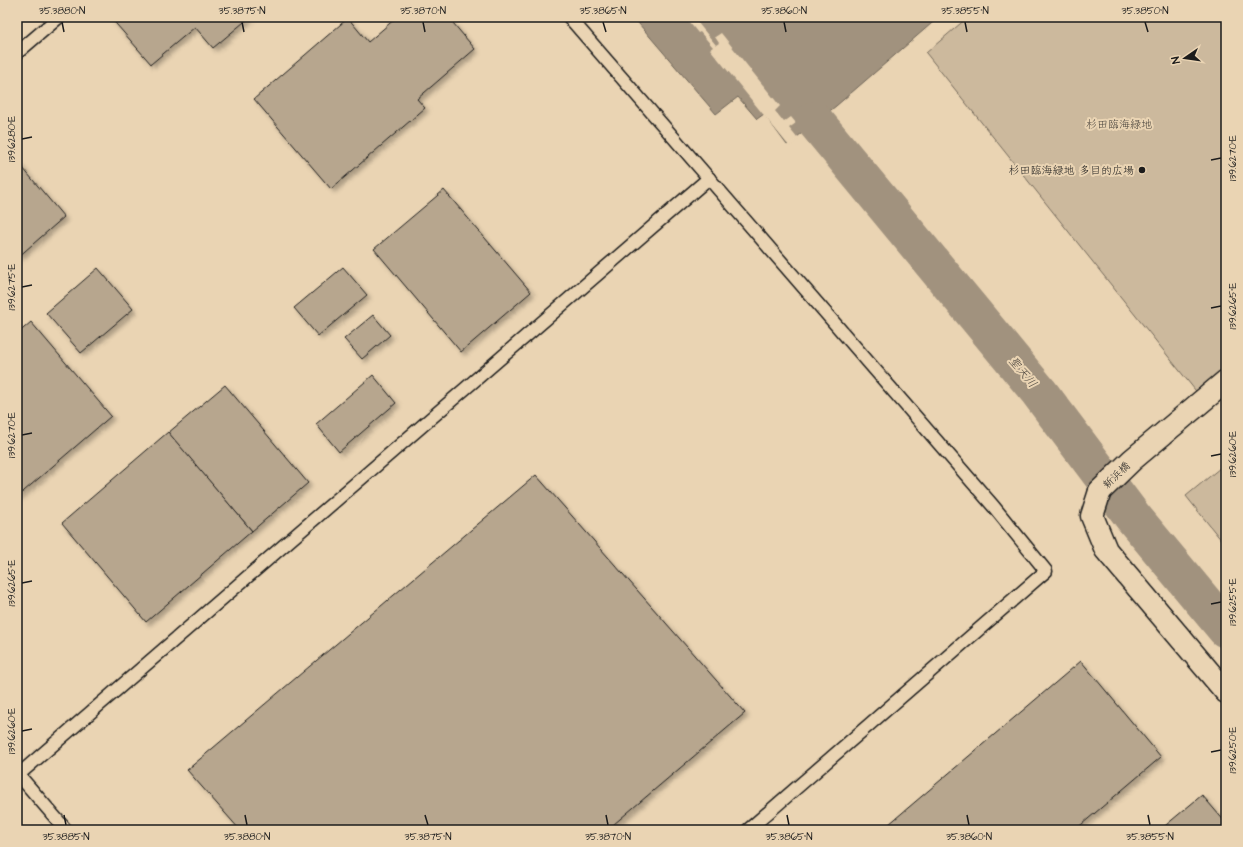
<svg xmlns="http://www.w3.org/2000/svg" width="1243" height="847" viewBox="0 0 1243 847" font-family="'Architects Daughter','Klee One',sans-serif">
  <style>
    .green { fill: #ccb99d; stroke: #746a5c }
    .water { fill: #a1927e; stroke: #6c6357 }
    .pier { fill: #ead4b3 }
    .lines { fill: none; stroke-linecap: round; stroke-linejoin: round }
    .river { stroke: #a1927e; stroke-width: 38 }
    .building { fill: #b7a68e; stroke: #1c1c1c; filter: url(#shadow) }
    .lane-casing { stroke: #1c1c1c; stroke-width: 15 }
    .street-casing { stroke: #1c1c1c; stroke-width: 25 }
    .secondary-casing { stroke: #1c1c1c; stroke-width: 25 }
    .lane { stroke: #ead4b3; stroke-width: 12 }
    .street { stroke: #ead4b3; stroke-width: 22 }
    .secondary { stroke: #ead4b3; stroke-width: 22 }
    .ticks { fill: none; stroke: #1c1c1c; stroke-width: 1.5 }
    .poi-dot { fill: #1c1c1c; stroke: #ead4b3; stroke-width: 1.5 }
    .labels { text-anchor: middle; stroke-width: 4; stroke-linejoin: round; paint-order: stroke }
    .park-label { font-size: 11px; fill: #48433c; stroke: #ead4b3 }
    .poi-label { font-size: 11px; fill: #1c1c1c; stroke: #ead4b3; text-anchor: end }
    .street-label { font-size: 11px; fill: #1c1c1c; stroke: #ead4b3 }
    .water-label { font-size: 12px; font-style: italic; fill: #4b453e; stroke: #ead4b3 }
    .neatline { fill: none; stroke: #1c1c1c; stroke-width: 1.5 }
    .ticks-label { font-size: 10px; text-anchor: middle; fill: #1c1c1c }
  </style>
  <defs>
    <filter id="shadow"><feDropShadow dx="3.5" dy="3.5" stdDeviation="2" flood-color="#0004"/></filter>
  </defs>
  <rect width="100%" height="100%" fill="#ead4b3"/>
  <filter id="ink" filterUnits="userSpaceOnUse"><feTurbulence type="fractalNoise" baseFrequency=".025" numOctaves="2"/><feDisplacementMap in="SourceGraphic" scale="8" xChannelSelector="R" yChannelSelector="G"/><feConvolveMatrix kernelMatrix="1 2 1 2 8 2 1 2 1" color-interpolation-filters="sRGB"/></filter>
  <g filter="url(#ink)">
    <g class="green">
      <path d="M968,17H1226V372L1199,395L926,53Z"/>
      <path d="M1226,463V546L1186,496Z"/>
    </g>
    <path class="water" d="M633,17H939L836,106L787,145L764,114L757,119L738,97L716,114Z"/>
    <path class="pier" d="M685,17H693L716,45L719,43L715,37L721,33L780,106L775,111L784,122L791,117L796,123L789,128L798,139L789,146L710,49L713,47L700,32L698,33Z"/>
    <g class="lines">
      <path class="river" d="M814,120L1039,392L1133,517L1226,629"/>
    </g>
    <g class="building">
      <path d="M110,17H250L213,48L195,27L151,64Z"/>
      <path d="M397,17H448L475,49L417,99L425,108L331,189L254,99L348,18L368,42Z"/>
      <path d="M17,161L64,217L17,258Z"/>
      <path d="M444,190L531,292L461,352L374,249Z"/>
      <path d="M343,267L367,295L318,336L294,308Z"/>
      <path d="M98,268L133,309L81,353L46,313Z"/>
      <path d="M373,315L390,335L362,359L344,339Z"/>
      <path d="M31,322L111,416L17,497V334Z"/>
      <path d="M373,375L396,403L339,452L316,424Z"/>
      <path d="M225,385L308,483L252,531L168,433Z"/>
      <path d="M168,432L252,531L146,622L62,523Z"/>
      <path d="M536,475L745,713L607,830H240L187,770Z"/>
      <path d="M1081,661L1161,757L1075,830H882Z"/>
      <path d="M1202,795L1226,823V830H1160Z"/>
    </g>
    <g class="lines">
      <g class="lane-casing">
        <g id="lane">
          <path d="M569,17L994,507L1046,571L748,830"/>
          <path d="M17,53L59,17"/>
          <path d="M17,773L66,830"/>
          <path d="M17,776L709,178"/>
        </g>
      </g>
      <g class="street-casing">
        <path id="street" d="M1100,491L1092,516L1106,550L1226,692"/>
      </g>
      <g class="secondary-casing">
        <path id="secondary" d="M1100,491L1132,460L1226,381"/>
      </g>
      <use href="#lane" class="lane"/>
      <use href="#street" class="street"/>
      <use href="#secondary" class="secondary"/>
    </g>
  </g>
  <path class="ticks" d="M62,22L64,32M242,22L244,32M423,22L425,32M603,22L606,32M784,22L786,32M965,22L967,32M1145,22L1148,32M22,139L32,137M1211,160L1221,158M22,287L32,285M1211,308L1221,306M22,435L32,433M1211,456L1221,454M22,583L32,581M1211,604L1221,602M22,731L32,729M1211,752L1221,750M64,815L66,825M245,815L247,825M425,815L428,825M606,815L608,825M787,815L789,825M967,815L969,825M1148,815L1150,825"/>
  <circle class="poi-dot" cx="1142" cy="170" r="4"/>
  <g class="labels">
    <g class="park-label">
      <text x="1119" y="128">杉田臨海緑地</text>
    </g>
    <g class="poi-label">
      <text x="1134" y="174">杉田臨海緑地 多目的広場</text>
    </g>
    <g class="street-label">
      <text transform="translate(1116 475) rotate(-44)" y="4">新浜橋</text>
    </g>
    <g class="water-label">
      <text transform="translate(1023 372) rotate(50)" y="4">聖天川</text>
    </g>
  </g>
  <rect width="1243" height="847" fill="none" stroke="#ead4b3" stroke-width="44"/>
  <g transform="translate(1185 58) rotate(257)" stroke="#ead4b3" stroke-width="3" paint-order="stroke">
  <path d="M0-3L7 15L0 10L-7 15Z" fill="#1c1c1c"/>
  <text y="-6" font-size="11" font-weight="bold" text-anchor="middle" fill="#1c1c1c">N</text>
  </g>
  <rect x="22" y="22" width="1199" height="803" class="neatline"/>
  <g class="ticks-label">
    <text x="62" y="14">35.3880°N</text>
    <text x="242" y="14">35.3875°N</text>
    <text x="423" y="14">35.3870°N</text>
    <text x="603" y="14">35.3865°N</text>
    <text x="784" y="14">35.3860°N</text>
    <text x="965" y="14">35.3855°N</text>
    <text x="1145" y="14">35.3850°N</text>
    <text transform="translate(11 139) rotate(-90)" y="4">139.6280°E</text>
    <text transform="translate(1232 158) rotate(-90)" y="4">139.6270°E</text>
    <text transform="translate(11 287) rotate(-90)" y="4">139.6275°E</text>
    <text transform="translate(1232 306) rotate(-90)" y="4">139.6265°E</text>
    <text transform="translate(11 435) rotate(-90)" y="4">139.6270°E</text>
    <text transform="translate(1232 454) rotate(-90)" y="4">139.6260°E</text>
    <text transform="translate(11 583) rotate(-90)" y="4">139.6265°E</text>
    <text transform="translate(1232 602) rotate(-90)" y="4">139.6255°E</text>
    <text transform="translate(11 731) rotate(-90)" y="4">139.6260°E</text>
    <text transform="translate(1232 750) rotate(-90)" y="4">139.6250°E</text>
    <text x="66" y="840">35.3885°N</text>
    <text x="247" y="840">35.3880°N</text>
    <text x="428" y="840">35.3875°N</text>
    <text x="608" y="840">35.3870°N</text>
    <text x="789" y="840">35.3865°N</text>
    <text x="969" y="840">35.3860°N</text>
    <text x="1150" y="840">35.3855°N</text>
  </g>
</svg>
